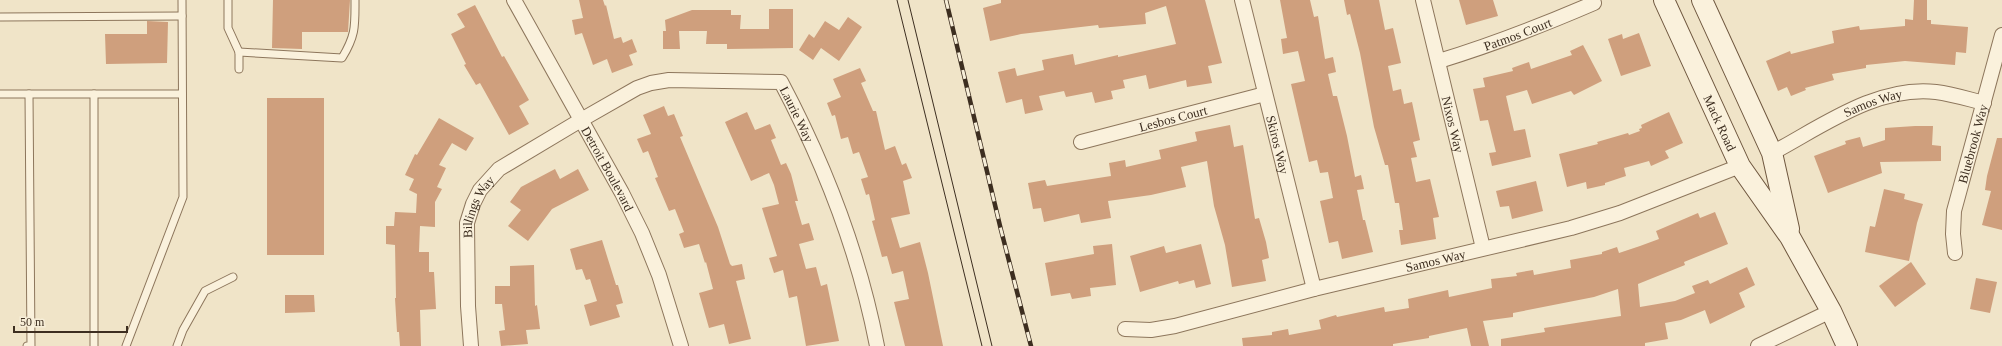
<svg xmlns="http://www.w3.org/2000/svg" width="2002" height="346" viewBox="0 0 2002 346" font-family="'Times New Roman',serif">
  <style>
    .building { fill: #cf9f7d }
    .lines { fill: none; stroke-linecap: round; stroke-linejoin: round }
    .lane-casing { stroke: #8d765c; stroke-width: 9 }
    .street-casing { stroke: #8d765c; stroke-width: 16 }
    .secondary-casing { stroke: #6f573f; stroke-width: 22 }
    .lane { stroke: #faf1dc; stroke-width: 7 }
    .street { stroke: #faf1dc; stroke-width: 14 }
    .secondary { stroke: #faf1dc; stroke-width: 20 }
    .tram { stroke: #3d2e20; stroke-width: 1 }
    .rail-casing { stroke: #3d2e20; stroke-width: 4.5 }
    .rail { stroke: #f7eed8; stroke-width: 3; stroke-dasharray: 9; stroke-linecap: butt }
    .labels { text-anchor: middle; stroke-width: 3.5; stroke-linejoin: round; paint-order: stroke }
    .street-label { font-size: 13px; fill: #3d2e20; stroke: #f7eed8 }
  </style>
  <rect width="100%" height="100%" fill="#f0e4c8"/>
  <g class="building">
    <path d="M273,0H350L348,32H302V49L272,48Z"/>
    <path d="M579,0H603L605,6L606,5L614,39L621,37L623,43L632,39L637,52L629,55L633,65L612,73L607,59L593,65L582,33L575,35L572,20L583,18Z"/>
    <path d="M1001,0H1205L1222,63L1208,66L1212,83L1187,87L1186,80L1149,89L1146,75L1123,80L1125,88L1111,91L1113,99L1095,103L1092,92L1066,97L1064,91L1039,96L1043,110L1025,114L1022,99L1006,103L998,72L1015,68L1017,76L1044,70L1042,60L1073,54L1075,65L1118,55V57L1176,44L1166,6L1145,13L1146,24L1099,28L1098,25L1021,34L990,41L983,8L1001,3Z"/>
    <path d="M1280,0H1310L1314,17L1318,16L1325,59L1333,57L1336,72L1328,74L1333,96H1337L1347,136L1355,177L1361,175L1364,189L1357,190L1363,220H1365L1373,252L1342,259L1338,241L1329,243L1320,201L1333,198L1328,172L1320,173L1317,160L1309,162L1291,84L1305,81L1298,51L1283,54L1281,39L1287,38Z"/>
    <path d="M1344,0H1379L1385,30L1393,28L1401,63L1388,66L1393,91L1401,89L1404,104L1412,102L1420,140L1413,142L1417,157L1411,158L1416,182L1430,179L1439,217L1433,218L1436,239L1401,245L1399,230H1403L1399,203H1395L1388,165H1385L1374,127L1360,53L1350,14L1347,15Z"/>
    <path d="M1459,0H1493L1498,16L1466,25Z"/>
    <path d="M1914,0H1927V20H1931V24L1968,27L1966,53L1956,52L1955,65L1905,61L1866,65V68L1832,74L1834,80L1805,88L1806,90L1791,96L1787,87L1778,91L1766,61L1790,51L1791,54L1834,43L1832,31L1859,26L1860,30L1905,26V19L1913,20Z"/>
    <path d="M475,5L502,57L504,56L529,100L519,106L529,124L509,135L480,83L476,85L464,65L466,64L451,34L465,27L457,14Z"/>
    <path d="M769,9H793V48L727,49V44H706L707,31H679L680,49H663V31H666L665,20L692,10H731V15H741L740,29H769Z"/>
    <path d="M848,17L862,27L839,61L821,48L813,60L799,50L809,34L814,38L825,21L839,30Z"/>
    <path d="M147,21L168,22L167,63L106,64L105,34H147Z"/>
    <path d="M1639,33L1651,66L1621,76L1608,39L1622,34L1623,39Z"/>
    <path d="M1583,45L1602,81L1574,95L1571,91L1532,104L1527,90L1506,96L1514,131L1525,129L1531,157L1492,166L1489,153L1496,152L1488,120L1480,121L1473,89L1485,87L1483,78L1513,71L1512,68L1529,62L1531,69L1572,55L1570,51Z"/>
    <path d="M860,68L866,81L861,83L873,111H876L885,150L895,146L902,165L906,163L912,178L903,181L910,214L891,218L900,248L920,242L928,273L943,346H905L894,302L909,299L903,271L892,274L887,256L882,257L872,221L875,220L869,194L866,195L861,179L868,177L859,152L853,154L848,137L841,139L835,115L832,116L827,103L841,97L833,79Z"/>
    <rect x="267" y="98" width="57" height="157"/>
    <path d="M664,106L668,116L674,114L683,136L680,137L718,227L730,264L732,266L742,264L745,279L736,281L751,339L729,344L724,324L709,328L699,293L713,289L706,262L705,263L699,244L684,248L679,234L684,232L675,209L669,211L655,178L658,177L648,151L643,153L637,139L651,134L643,115Z"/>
    <path d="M747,112L755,130L770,124L776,138L771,140L781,165L786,163L791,174L798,201H795L802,225L809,223L814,240L799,244L806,269L816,267L821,286L827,284L839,341L806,346L797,296L789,298L783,270L774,273L769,258L777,256L762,208L779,204L774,185L769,173L751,181L725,122Z"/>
    <path d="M1669,112L1683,143L1665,151L1669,158L1651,166L1649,161L1624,168L1626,176L1605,183V185L1587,189L1586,182L1567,187L1559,154L1598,144L1597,142L1628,133L1629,135L1640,131L1639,129L1642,128L1641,125Z"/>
    <path d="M439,118L474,138L466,151L452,143L439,165L446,168L437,187L442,189L435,202V227L420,226L419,252H429V272H434L436,309L420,310L421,346H400L399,332H397L395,298H396L395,245L386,244V226H394L395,212L416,213L417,194L409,190L414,179L405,175L415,154L417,155Z"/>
    <path d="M1230,125L1234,147L1243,145L1255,219L1259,218L1266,242L1269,258L1262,260L1266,281L1232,287L1225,245L1214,206L1207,161L1181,167L1186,187L1151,195L1108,201L1111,218L1081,223L1079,214L1044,222L1041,208L1033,209L1028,183L1045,180L1047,186L1111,176L1109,163L1125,160L1126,167L1161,159L1159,150L1197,141L1195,132Z"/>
    <path d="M1915,126H1933L1932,145L1941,146V161L1880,162L1882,173L1828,193L1814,156L1846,144L1845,141L1860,137L1863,147L1885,140V128Z"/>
    <path d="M1997,138H2002V230L1982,225L1991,191L1985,190L1987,176Z"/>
    <path d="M555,169L560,179L578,169L589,190L552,209L528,241L508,226L521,210L510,202L521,187Z"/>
    <path d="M1536,181L1543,211L1512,219L1509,206L1500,207L1496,191Z"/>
    <path d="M1884,189L1905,194L1904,199L1923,204L1917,223L1909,261L1865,252L1870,226L1875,227Z"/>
    <path d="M1715,212L1728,244L1684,262L1685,265L1638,284L1640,307L1675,301L1695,293L1692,286L1708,280L1710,284L1747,267L1755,285L1739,293L1745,307L1710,324L1705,310L1681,320L1665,323L1668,339L1645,343V346H1501V339L1545,332L1544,328L1621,316L1618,289L1594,297L1513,313V317L1483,321L1489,346H1471L1467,328L1429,336V338L1393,344V346H1243L1242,338L1272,335V332L1288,329L1289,335L1321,329L1319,320L1336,315L1337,317L1384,307L1385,312L1409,308L1408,299L1448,290L1449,297L1492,288L1491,279L1517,276L1516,273L1533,270L1534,275L1571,268L1570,260L1602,254V252L1617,247L1619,253L1640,246L1659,239L1656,231L1698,213L1700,218Z"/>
    <path d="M602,240L616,285H618L623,303L616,305L620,317L590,326L584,305L597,301L590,279L586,280L582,269L576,270L570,249Z"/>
    <path d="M1112,244L1116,285L1090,288L1091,296L1072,299L1070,293L1051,296L1045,263L1094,254L1093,246Z"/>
    <path d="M1201,244L1211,284L1196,288L1194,280L1179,284L1178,281L1140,292L1130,256L1164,246L1166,253Z"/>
    <path d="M1911,262L1926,284L1895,307L1879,286Z"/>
    <path d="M534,265L535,306L537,305L540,329L526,330L528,344L501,346L499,331L505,330L502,304H495V286H510V266Z"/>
    <path d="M1976,278L1997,282L1990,313L1970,309Z"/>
    <path d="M285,295H314L315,312L285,313Z"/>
  </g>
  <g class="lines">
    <g class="lane-casing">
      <g id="lane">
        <path d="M228,0V28L239,52V69"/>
        <path d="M0,17L182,16"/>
        <path d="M239,52L342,58C356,35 355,26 355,0"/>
        <path d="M0,94H182"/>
        <path d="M94,94V346"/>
        <path d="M27,346H31L29,94"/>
        <path d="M126,346L183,197L182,0"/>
        <path d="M177,346L183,330L205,291L233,277"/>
      </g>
    </g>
    <g class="street-casing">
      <g id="street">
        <path id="s1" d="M514,0L622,193L642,233L659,275L681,346"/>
        <path id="s2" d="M1242,0L1314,289"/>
        <path id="s3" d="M1423,0L1483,248"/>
        <path id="s4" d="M1439,61C1492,45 1543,25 1594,3"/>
        <path id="s5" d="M1081,142L1265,94"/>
        <path id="s6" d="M1772,153C1821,127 1877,85 1936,92C1952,94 1968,99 1984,103"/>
        <path id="s7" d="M1955,253L1953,234L1954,211L2002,35"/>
        <path id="s8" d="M1125,329L1151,330L1175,326L1314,289L1571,228L1620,213L1740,166"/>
        <path id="s9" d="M471,346L468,306L467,223L473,204L480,190L499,169L581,120L637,88L651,83L669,80L781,82C825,165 859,253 877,346"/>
        <path d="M1758,346L1831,311"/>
      </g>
    </g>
    <g class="secondary-casing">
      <g id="secondary">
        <path id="s10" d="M1664,0L1740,166L1790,237L1831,311L1847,346"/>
        <path d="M1702,0L1772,153L1789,229"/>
      </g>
    </g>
    <use href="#lane" class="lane"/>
    <use href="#street" class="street"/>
    <use href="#secondary" class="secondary"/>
    <g class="tram">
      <path d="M897,0L982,346"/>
      <path d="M908,0L992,346"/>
    </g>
    <g class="rail-casing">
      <path id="rail" d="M946,0L1001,230L1031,346"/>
    </g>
    <use href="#rail" class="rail"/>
  </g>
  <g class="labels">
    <g class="street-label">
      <text dy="5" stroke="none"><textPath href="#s4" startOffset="83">Patmos Court</textPath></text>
      <text dy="5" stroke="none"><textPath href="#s6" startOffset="113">Samos Way</textPath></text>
      <text dy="5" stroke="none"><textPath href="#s9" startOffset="528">Laurie Way</textPath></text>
      <text dy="5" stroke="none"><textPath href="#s5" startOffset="95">Lesbos Court</textPath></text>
      <text dy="5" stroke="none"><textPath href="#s10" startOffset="135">Mack Road</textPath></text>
      <text dy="5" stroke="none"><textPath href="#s3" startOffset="128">Nixos Way</textPath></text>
      <text dy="5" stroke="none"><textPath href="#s7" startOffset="112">Bluebrook Way</textPath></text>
      <text dy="5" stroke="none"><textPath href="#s2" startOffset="149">Skiros Way</textPath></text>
      <text dy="5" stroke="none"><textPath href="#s1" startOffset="193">Detroit Boulevard</textPath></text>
      <text dy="5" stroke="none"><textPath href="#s9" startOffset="142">Billings Way</textPath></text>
      <text dy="5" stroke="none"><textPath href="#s8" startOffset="319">Samos Way</textPath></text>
    </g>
  </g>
  <path d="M14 326v6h113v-6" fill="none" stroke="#3d2e20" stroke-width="2"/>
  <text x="20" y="326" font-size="12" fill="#3d2e20" stroke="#f7eed8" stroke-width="3" paint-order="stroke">50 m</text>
</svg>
